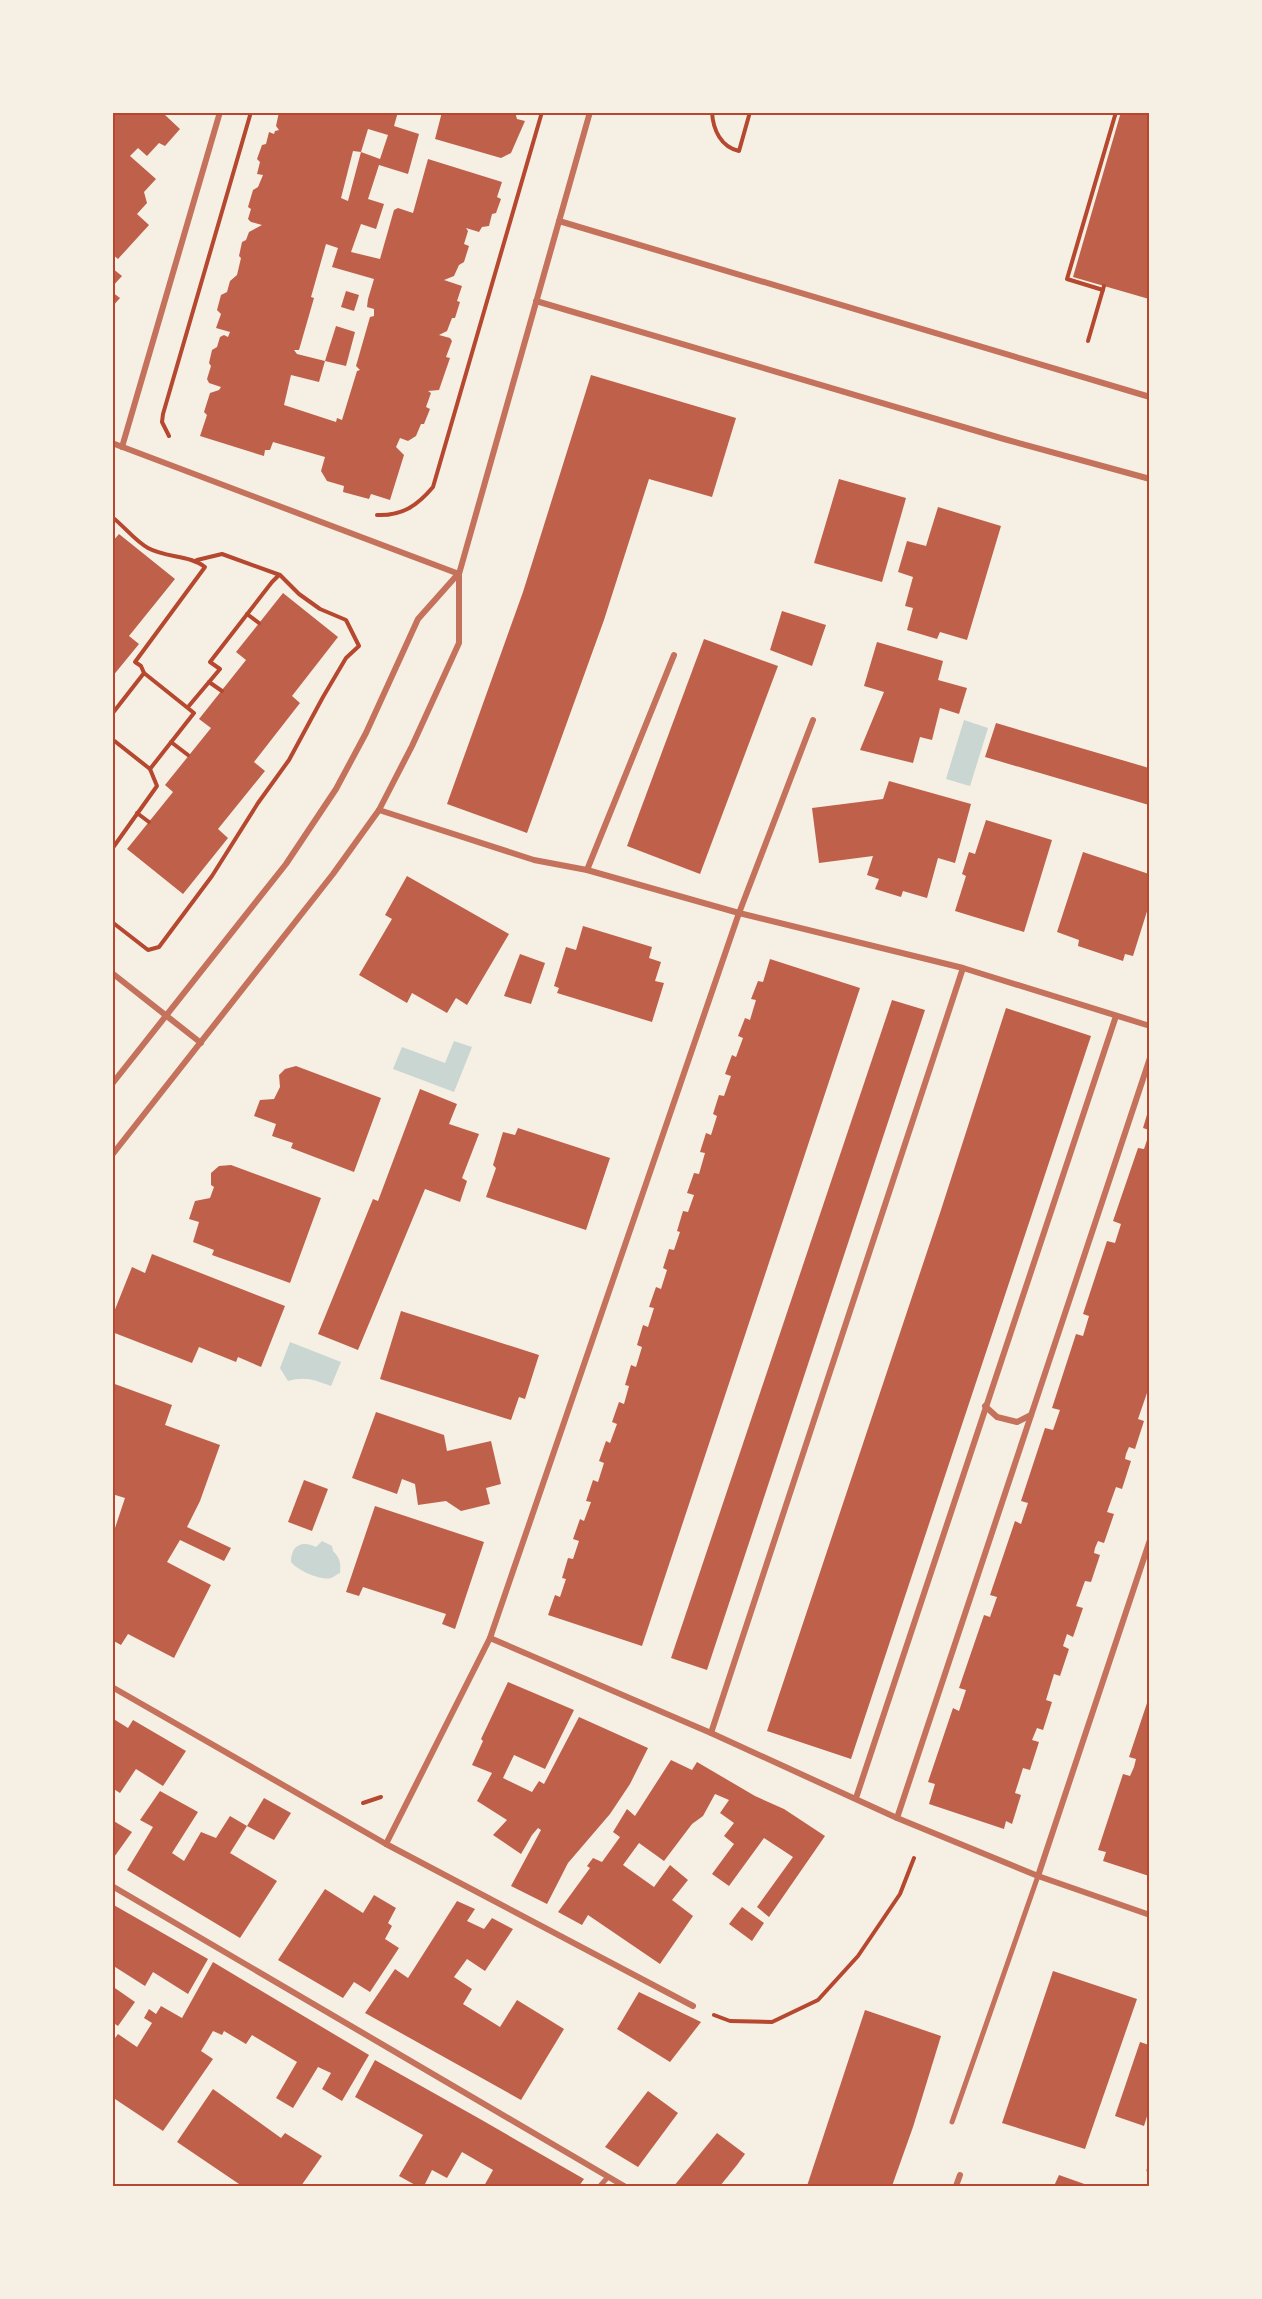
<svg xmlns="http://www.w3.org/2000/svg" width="1262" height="2299" viewBox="0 0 1262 2299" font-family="'Open Sans',sans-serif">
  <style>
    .water { fill: #c9d6d2 }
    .building { fill: #bf614a; fill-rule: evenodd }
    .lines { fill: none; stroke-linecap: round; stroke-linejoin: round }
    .path { stroke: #b5482f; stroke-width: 4 }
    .pedestrian { stroke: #c5725c; stroke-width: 5 }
    .minor { stroke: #c5725c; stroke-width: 6 }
    .neatline { fill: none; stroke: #b5482f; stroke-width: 2 }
  </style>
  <rect width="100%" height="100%" fill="#f6efe4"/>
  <g class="water">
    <path d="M964,720L988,728L970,786L946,779Z"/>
    <path d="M454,1041L472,1047L454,1092L393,1069L402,1047L445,1063Z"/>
    <path d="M290,1342L341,1362L331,1386C315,1380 305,1376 288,1381L280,1368Z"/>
    <path d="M322,1541L332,1546L333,1551C340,1558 341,1563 340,1573C337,1574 334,1577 331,1578C321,1581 297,1570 291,1562C291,1545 302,1540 316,1547Z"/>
  </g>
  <g class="building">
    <path d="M112,112H167L165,115L180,129L165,146L159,143L147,156L138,148L130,156L156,179L144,192L147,203L137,214L149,225L118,259L112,254Z"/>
    <path d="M279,112H398L394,126L419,134L408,174L379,165L368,199L384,204L376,229L361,224L351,252L380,259L394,210L398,208L413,213L428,159L502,182L497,197L501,199L496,213L492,214L489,226L482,227L479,232L466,228L468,231L464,244L469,246L464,262L459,265L454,276L444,280L462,286L457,301L460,302L455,318H452L447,331L439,335L450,338L452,341L446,357L450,358L439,390L428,391L431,393L426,407L430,409L424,424H421L416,436L408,441L400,438L396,447L404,455L390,500L371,494L369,499L343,492L344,486L327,481L321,471L325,457L273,442L270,450H265L264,456L200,436L207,415L204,412L210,393L219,390L221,387L209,383L207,379L211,366L209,363L212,350L217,347L220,337L224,335L228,337L230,332L216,328L221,314L217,310L221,295L227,292L230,281L237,275L241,258L239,256L242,242L246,240L249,232L262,225L251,222L248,219L251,209L248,207L253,190L258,187L263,175L257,174L260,162L257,159L262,145L266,144L269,132L274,134L275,131L279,130L276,126ZM368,129L388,135L380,159L361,152L348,201L341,198L353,151L361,152ZM326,244L338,248L332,267L374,279L368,299L367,307L374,309V316L370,317L356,366L360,370L357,371L342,420L337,418L336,422L284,405L291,375L319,382L325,361L297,354L294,350H299L314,298L311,297Z"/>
    <path d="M442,112H515L517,119L525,121L511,153L501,158L435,139Z"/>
    <path d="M1121,112H1149V299L1073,277Z"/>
    <path d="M112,268L122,276L112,287Z"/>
    <path d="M346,291L359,295L354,311L341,307Z"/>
    <path d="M112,292L120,298L112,307Z"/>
    <path d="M336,326L355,332L346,366L325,361Z"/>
    <path d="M591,375L736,418L712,497L649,479L604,620L527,833L447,804L523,592Z"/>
    <path d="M839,479L906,498L882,582L814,563Z"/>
    <path d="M938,507L1001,526L967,640L940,632L937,639L907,630L913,608L905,606L913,577L898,572L907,541L926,546Z"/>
    <path d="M119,534L175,579L129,636L139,644L112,677V542Z"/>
    <path d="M283,593L338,637L292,696L300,703L254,762L265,771L218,829L228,838L183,894L127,849L173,792L165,785L211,728L199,719L246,660L236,652Z"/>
    <path d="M782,611L826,625L812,666L770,650Z"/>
    <path d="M704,639L778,666L700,874L627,846Z"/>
    <path d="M877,642L943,661L938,680L967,688L959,714L940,708L932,740L920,737L913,763L860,750L884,692L864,686Z"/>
    <path d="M996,723L1149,768V805L985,757Z"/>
    <path d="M889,781L971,804L955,863L938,858L927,898L903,891L901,897L875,889L879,879L867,875L873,856L819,863L812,808L883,799Z"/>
    <path d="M986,820L1052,840L1024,932L955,911L966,876L962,874L969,852L975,854Z"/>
    <path d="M1083,852L1149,874V905L1133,956L1125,954L1123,961L1078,946L1079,940L1057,932Z"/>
    <path d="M407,876L509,934L467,1005L456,998L447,1013L412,993L407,1003L359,975L392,919L385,915Z"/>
    <path d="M583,926L652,947L649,958L661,962L655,981L664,983L652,1022L557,993L559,988L554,986L566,947L576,950Z"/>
    <path d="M520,954L545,963L531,1004L504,996Z"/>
    <path d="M770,959L860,988L642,1646L548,1615L555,1595L560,1597L566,1579L562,1578L568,1558L573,1559L579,1541L573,1539L580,1519L584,1521L591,1502L586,1501L593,1480L598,1482L604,1463L599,1461L606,1441L610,1443L617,1424L612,1422L619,1402L624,1404L629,1386L625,1385L631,1365L636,1367L642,1347L637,1345L643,1325L648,1327L654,1308L649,1307L656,1287L661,1289L667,1270L663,1268L669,1249L674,1250L680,1232L677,1231L683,1211L688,1212L694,1195L687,1193L694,1173L699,1174L705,1153L700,1152L706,1133L711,1135L717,1116L713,1114L719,1095L724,1096L731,1076L725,1074L732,1055L736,1057L743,1038L738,1036L745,1018L750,1020L756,1000L751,999L758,981L763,982Z"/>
    <path d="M892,1000L925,1010L707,1670L671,1658Z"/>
    <path d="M1006,1008L1091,1036L851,1759L767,1731L940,1213Z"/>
    <path d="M296,1066L381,1098L354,1172L291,1148L293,1143L272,1136L276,1124L254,1116L260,1100L274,1099L280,1087L279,1075L285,1069Z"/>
    <path d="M420,1089L457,1104L449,1124L479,1134L462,1178L467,1181L460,1202L425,1189L358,1350L318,1334L373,1199L378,1201Z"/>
    <path d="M1149,1108V1130L1143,1128Z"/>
    <path d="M518,1128L610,1158L586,1230L486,1197L496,1168L493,1165L503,1132L515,1135Z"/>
    <path d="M1149,1134V1394L1147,1393L1138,1419L1144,1421L1135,1449L1129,1447L1126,1454L1125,1459L1131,1461L1122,1489L1116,1487L1107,1512L1114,1514L1104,1543L1098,1541L1095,1548L1094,1553L1100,1555L1091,1582L1085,1581L1076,1606L1083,1608L1073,1637L1067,1634L1063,1646L1069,1649L1060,1676L1054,1674L1046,1700L1052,1702L1043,1730L1037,1728L1032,1740L1039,1742L1030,1770L1023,1768L1015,1793L1021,1795L1012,1824L1006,1821L1004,1829L929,1804L935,1784L928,1782L953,1708L959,1711L966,1690L959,1688L984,1615L990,1617L997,1597L990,1595L1015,1521L1021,1524L1028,1503L1021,1501L1045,1428L1053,1430L1060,1410L1052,1408L1076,1334L1083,1336L1089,1316L1083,1314L1107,1241L1115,1243L1121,1224L1113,1221L1138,1148L1144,1149Z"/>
    <path d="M231,1165L321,1198L290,1283L212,1255L214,1250L193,1242L199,1222L189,1219L195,1201L210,1198L214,1187L211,1185V1173L219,1166Z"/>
    <path d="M152,1254L285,1306L261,1367L238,1357L236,1362L199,1347L192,1363L112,1332V1317L132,1267L145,1273Z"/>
    <path d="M401,1311L539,1355L525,1399L519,1397L511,1420L380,1379Z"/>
    <path d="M112,1383L172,1405L165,1425L220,1445L200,1501L187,1527L231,1548L224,1561L180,1540L167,1562L211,1585L174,1658L128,1634L121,1645L112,1640V1537L125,1498L112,1494Z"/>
    <path d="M376,1412L444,1435L447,1451L491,1441L501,1484L486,1488L490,1504L461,1511L446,1501L418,1505L415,1484L402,1479L397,1494L352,1478Z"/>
    <path d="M304,1480L328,1489L312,1531L288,1522Z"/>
    <path d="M375,1506L484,1542L455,1629L442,1624L446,1614L363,1587L359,1596L346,1592Z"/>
    <path d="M508,1682L574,1710L545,1769L514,1755L503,1778L532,1792L539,1781L544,1784L579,1717L648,1748L630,1784L610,1814L568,1863L547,1904L511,1886L541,1830L538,1828L532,1835L521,1854L493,1835L507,1820L477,1801L492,1773L472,1765L483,1741L481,1739Z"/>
    <path d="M1149,1697V1876L1103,1861L1106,1852L1098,1850L1123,1774L1130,1776L1134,1767L1136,1759L1129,1757Z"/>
    <path d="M112,1718L128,1728L133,1720L186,1751L163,1786L136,1769L120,1793L112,1788Z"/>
    <path d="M671,1760L692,1770L697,1762L755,1796L784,1809L825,1836L769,1917L757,1907L793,1857L764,1838L729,1886L712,1874L734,1844L724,1836L734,1823L720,1813L729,1800L715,1794L703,1816L692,1824L664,1861L639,1843L623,1865L654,1887L670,1865L688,1880L672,1900L693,1916L660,1964L588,1915L582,1925L558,1912L590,1868L587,1866L593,1858L602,1862L620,1837L613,1832L627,1809L635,1816Z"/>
    <path d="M160,1791L198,1812L172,1853L184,1861L201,1832L216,1838L230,1816L247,1826L264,1798L291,1813L274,1840L247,1826L230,1853L277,1881L240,1938L127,1870L153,1827L140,1820Z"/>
    <path d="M112,1820L132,1832L112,1860Z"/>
    <path d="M325,1889L363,1913L374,1895L396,1908L388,1923L392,1926L385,1939L399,1948L370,1992L354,1982L343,1998L278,1960Z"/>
    <path d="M457,1901L475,1909L467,1921L484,1929L492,1918L513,1929L485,1971L467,1959L454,1977L472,1989L463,2004L500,2027L517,2000L564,2029L521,2100L365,2013L395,1969L408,1978Z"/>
    <path d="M112,1904L208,1959L188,1994L153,1972L145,1986L112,1965V1954L115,1951L112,1949Z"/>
    <path d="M742,1907L764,1923L752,1941L729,1924Z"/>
    <path d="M213,1962L369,2055L342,2101L322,2089L331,2073L318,2067L293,2108L276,2098L297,2062L252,2035L246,2044L224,2031L222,2035L213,2031L201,2051L213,2059L163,2131L112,2097V2042L118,2034L137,2047L152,2023L144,2018L149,2009L156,2014L161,2006L182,2018Z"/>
    <path d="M1053,1971L1137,1999L1085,2149L1002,2123Z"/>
    <path d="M112,1986L135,2002L118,2026L112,2022Z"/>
    <path d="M639,1992L701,2022L670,2062L617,2029Z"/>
    <path d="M865,2010L941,2036L913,2127L892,2186H807Z"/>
    <path d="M1140,2042L1149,2045V2110L1144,2126L1115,2116Z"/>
    <path d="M375,2060L480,2119L584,2179L579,2186H484L493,2170L462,2152L447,2178L432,2170L424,2186H417L399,2176L423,2135L355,2097Z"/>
    <path d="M213,2089L281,2138L285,2133L322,2156L301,2186H242L177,2142Z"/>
    <path d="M648,2091L678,2113L638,2167L605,2147Z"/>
    <path d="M717,2133L745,2154L737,2165L720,2186H674Z"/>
    <path d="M1059,2175L1090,2186H1054Z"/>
  </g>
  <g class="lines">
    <g class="path">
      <path d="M712,112C713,130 721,147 739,151L750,112"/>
      <path d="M1103,290L1067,279L1116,112"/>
      <path d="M1088,341L1104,286"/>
      <path d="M169,436L162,422L163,414L251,112"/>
      <path d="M377,515C402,516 417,506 433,487L542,112"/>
      <path d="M112,517C124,526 135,541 148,548C166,558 190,555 205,567L135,662L141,666L144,673"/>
      <path d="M247,614L259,623"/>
      <path d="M209,682L222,691"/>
      <path d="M188,707L220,669L210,662L272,582L279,575"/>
      <path d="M112,714L144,673L194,713L150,769L112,739"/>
      <path d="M171,742L188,755"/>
      <path d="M137,813L149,822"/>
      <path d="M112,849L157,786L150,769"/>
      <path d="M112,922L148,950L159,947L212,876L258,803L289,760L323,697L346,658L359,646L346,620L320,609L299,594L280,575L222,554L197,560"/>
      <path d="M363,1803L381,1797"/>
      <path d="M714,2015L730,2021L772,2022L818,2000L858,1956L900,1894L914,1858"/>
    </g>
    <g class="pedestrian">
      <path d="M952,2122L1038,1876"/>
      <path d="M1149,2170L1150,2168"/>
      <path d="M600,2186L608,2177"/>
    </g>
    <g class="minor">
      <path d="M559,221L1150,397"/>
      <path d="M536,301L1004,439L1150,479"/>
      <path d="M112,443L459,574"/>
      <path d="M122,447L220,112"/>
      <path d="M379,810L534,860L587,870L739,913L963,968L1150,1026"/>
      <path d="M587,870L674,655"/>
      <path d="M112,973L201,1043"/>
      <path d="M112,1084L286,864L336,789L366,733L418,619L458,574"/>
      <path d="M112,1155L333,874L379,810L412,746L459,643V574L590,112"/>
      <path d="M985,1406L997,1417L1017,1422L1031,1415"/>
      <path d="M490,1638L711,1733L897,1818L1038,1876L1150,1915"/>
      <path d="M112,1687L386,1844L693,2006"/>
      <path d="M711,1733L963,968"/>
      <path d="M856,1798L1116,1016"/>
      <path d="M897,1818L1150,1058"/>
      <path d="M386,1844L490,1638L739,913L813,720"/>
      <path d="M1038,1876L1150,1540"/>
      <path d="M112,1886L624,2186"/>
      <path d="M956,2186L960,2175"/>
    </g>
  </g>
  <rect width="1262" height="2299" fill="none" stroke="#f6efe4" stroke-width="228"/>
  <rect x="114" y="114" width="1034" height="2071" class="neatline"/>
</svg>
